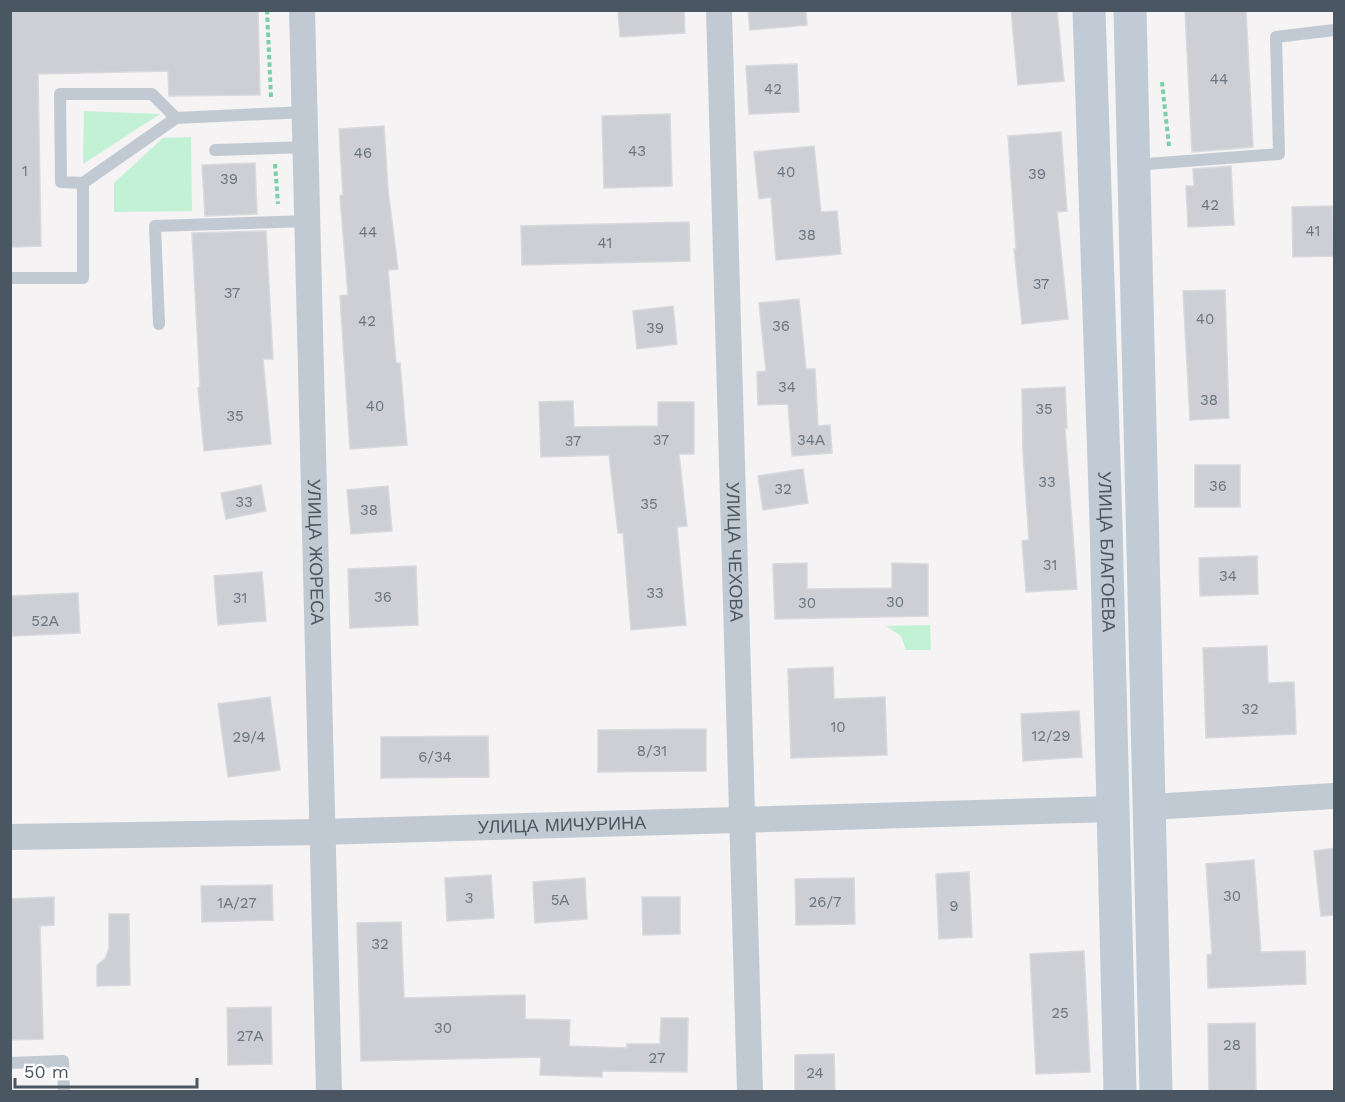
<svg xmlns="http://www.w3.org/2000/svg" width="1345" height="1102" viewBox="0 0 1345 1102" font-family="'Work Sans',sans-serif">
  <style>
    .green { fill: #c3f1d5 }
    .building { fill: #cdcfd5; stroke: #d7d9de; stroke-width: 1.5 }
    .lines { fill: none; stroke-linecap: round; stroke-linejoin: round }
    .path { stroke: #7ad0a6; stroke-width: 4; stroke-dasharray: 4.5 3; stroke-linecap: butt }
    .service { stroke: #c1cad2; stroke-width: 12 }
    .minor { stroke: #c1cad2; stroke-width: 26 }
    .secondary { stroke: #c1cbd6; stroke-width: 33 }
    .labels { text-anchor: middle; stroke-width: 5; stroke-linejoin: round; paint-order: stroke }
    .number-label { font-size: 15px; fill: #6b747e }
    .street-label { font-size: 18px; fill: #4a5661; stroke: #fff }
  </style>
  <rect width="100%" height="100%" fill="#f5f3f3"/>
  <g class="green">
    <path d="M84,111L160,114L83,164Z"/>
    <path d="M191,137L192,211L114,212V183L163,138Z"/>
    <path d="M930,625L931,650H906L901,636L886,626Z"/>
  </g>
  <g class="building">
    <path d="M10,10H258L260,95L169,96L168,71L38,74L41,246L10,247Z"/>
    <path d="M618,10H684L685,33L620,37Z"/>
    <path d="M748,10H806L807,25L750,30Z"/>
    <path d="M1011,10H1057L1064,81L1018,85Z"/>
    <path d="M1185,10H1246L1253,147L1192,152Z"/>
    <path d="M797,64L799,112L749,114L746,66Z"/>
    <path d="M670,114L672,186L604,188L602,116Z"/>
    <path d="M384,126L388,190L398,269L388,270L396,363H400L407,445L350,449L340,296L348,295L340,196L343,195L339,129Z"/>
    <path d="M1061,132L1067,211L1057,212L1068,319L1022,324L1014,249H1016L1008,136Z"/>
    <path d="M814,146L821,212L837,211L841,254L776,260L771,197L759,199L754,152Z"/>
    <path d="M255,163L257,214L205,216L202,165Z"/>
    <path d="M1231,166L1234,225L1188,227L1186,186H1194L1193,169Z"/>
    <path d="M1332,206L1334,256L1293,257L1292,207Z"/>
    <path d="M689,222L690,261L522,265L521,226Z"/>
    <path d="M266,231L273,359H263L271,444L204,451L198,388L200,387L192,233Z"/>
    <path d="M1225,290L1229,418L1190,420L1183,291Z"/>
    <path d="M799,299L806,369H815L818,426L830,425L832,453L792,456L788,404L758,405L757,372L766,371L759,303Z"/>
    <path d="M673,306L677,344L637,349L633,311Z"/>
    <path d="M1065,387L1067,428H1065L1077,589L1026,592L1022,541L1029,540L1023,453L1022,389Z"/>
    <path d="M573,401L574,427L658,426V402H694V454H679L687,526L677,527L686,625L631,630L623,533H618L609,455L541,457L539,402Z"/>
    <rect x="1195" y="465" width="45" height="42"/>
    <path d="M803,469L808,503L763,510L758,476Z"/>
    <path d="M261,485L266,511L226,519L221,493Z"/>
    <path d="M388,486L392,531L351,534L347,490Z"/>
    <path d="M1257,556L1258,594L1200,596L1199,558Z"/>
    <path d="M807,563V589L892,588V563L928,564V616L775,619L773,564Z"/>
    <path d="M416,566L418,625L350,628L348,569Z"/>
    <path d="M262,572L266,621L218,625L214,576Z"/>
    <path d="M78,593L80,633L12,636L10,596Z"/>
    <path d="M1267,646L1268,683L1294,682L1296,734L1206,738L1203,648Z"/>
    <path d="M833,667L834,699L885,697L887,755L791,758L788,669Z"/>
    <path d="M270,697L280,770L228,777L218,704Z"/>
    <path d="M1079,711L1082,757L1023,761L1021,714Z"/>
    <path d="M706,729V771L598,772V730Z"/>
    <path d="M488,736L489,777L381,778V737Z"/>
    <path d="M1335,848V915L1321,916L1314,851Z"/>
    <path d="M1254,860L1261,952L1305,951L1306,984L1208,988L1207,955L1212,954L1206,864Z"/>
    <path d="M969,872L972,937L939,939L936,874Z"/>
    <path d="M491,875L494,918L447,921L445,878Z"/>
    <path d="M585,878L587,919L535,923L533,882Z"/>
    <path d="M854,878L855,924L796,925L795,879Z"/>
    <path d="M272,885L273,920L202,922L201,886Z"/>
    <path d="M54,897V925L40,926L43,1039L10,1040V899Z"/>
    <path d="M642,897H680V934L643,935Z"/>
    <path d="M109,914H129L130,985L97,986V965L105,959L109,948Z"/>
    <path d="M401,922L404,998L525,995V1019L570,1020L569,1046L627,1048V1044H660L661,1018H688L687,1072L602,1071V1077L540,1075L541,1057L361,1061L357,923Z"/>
    <path d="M1084,951L1090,1072L1036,1074L1030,954Z"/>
    <path d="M271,1007L272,1064L228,1065L227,1008Z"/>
    <path d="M1255,1023L1256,1092H1209L1208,1024Z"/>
    <path d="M834,1054L835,1092H795V1055Z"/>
  </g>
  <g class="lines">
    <g class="path">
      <path d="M267,10L271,97"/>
      <path d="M1162,82L1169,146"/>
      <path d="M275,164L278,204"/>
    </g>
    <g class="service">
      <path d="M215,150L306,147"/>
      <path d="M1134,165L1279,154L1276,37L1334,30"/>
      <path d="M83,183L176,118"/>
      <path d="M10,278H83V183L61,182L60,94H152L176,118L305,112"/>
      <path d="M159,324L155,226L309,221"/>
      <path d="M10,1063L63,1061L64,1092"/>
    </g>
    <g class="minor">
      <path id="s1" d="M302,10L329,1092"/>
      <path id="s2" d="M719,10L750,1092"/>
      <path d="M1150,807L1334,796"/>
      <path id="s3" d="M10,837L321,832L1113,809"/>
    </g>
    <g class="secondary">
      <path id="s4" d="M1089,10L1106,523L1120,1092"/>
      <path d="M1130,10L1156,1092"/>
    </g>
  </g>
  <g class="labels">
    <g class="number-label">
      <text x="1219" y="84">44</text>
      <text x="773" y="94">42</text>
      <text x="637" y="156">43</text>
      <text x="363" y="158">46</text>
      <text x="25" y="176">1</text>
      <text x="786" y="177">40</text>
      <text x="1037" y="179">39</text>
      <text x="229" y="184">39</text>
      <text x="1210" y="210">42</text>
      <text x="1313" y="236">41</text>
      <text x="368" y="237">44</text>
      <text x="807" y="240">38</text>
      <text x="605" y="248">41</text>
      <text x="1041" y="289">37</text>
      <text x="232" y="298">37</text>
      <text x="1205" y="324">40</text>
      <text x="367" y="326">42</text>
      <text x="781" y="331">36</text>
      <text x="655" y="333">39</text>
      <text x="787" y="392">34</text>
      <text x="1209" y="405">38</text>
      <text x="375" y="411">40</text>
      <text x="1044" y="414">35</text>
      <text x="235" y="421">35</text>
      <text x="661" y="445">37</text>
      <text x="811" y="445">34А</text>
      <text x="573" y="446">37</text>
      <text x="1047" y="487">33</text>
      <text x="1218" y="491">36</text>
      <text x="783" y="494">32</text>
      <text x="244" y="507">33</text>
      <text x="649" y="509">35</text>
      <text x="369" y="515">38</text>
      <text x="1050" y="570">31</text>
      <text x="1228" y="581">34</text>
      <text x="655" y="598">33</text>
      <text x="383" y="602">36</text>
      <text x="240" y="603">31</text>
      <text x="895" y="607">30</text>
      <text x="807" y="608">30</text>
      <text x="45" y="626">52А</text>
      <text x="1250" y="714">32</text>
      <text x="838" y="732">10</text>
      <text x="1051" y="741">12/29</text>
      <text x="249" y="742">29/4</text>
      <text x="652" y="756">8/31</text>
      <text x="435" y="762">6/34</text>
      <text x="1232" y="901">30</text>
      <text x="469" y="903">3</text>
      <text x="560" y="905">5А</text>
      <text x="825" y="907">26/7</text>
      <text x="237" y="908">1А/27</text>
      <text x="954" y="911">9</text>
      <text x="380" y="949">32</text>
      <text x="1060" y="1018">25</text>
      <text x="443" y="1033">30</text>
      <text x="250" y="1041">27А</text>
      <text x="1232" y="1050">28</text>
      <text x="657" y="1063">27</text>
      <text x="815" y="1078">24</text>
    </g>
    <g class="street-label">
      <text dy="6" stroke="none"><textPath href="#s1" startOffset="542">УЛИЦА ЖОРЕСА</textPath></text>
      <text dy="6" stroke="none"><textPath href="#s2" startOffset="542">УЛИЦА ЧЕХОВА</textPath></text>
      <text dy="6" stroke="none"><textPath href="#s4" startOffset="542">УЛИЦА БЛАГОЕВА</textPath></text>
      <text dy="6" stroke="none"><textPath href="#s3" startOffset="552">УЛИЦА МИЧУРИНА</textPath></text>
    </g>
  </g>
  <rect width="1345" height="1102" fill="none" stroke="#4a5661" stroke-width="24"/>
  <path d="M15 1078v9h182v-9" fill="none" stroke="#4a5661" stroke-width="3"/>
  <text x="24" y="1078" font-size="18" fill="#4a5661" stroke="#ffffff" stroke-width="4.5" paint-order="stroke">50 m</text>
</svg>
